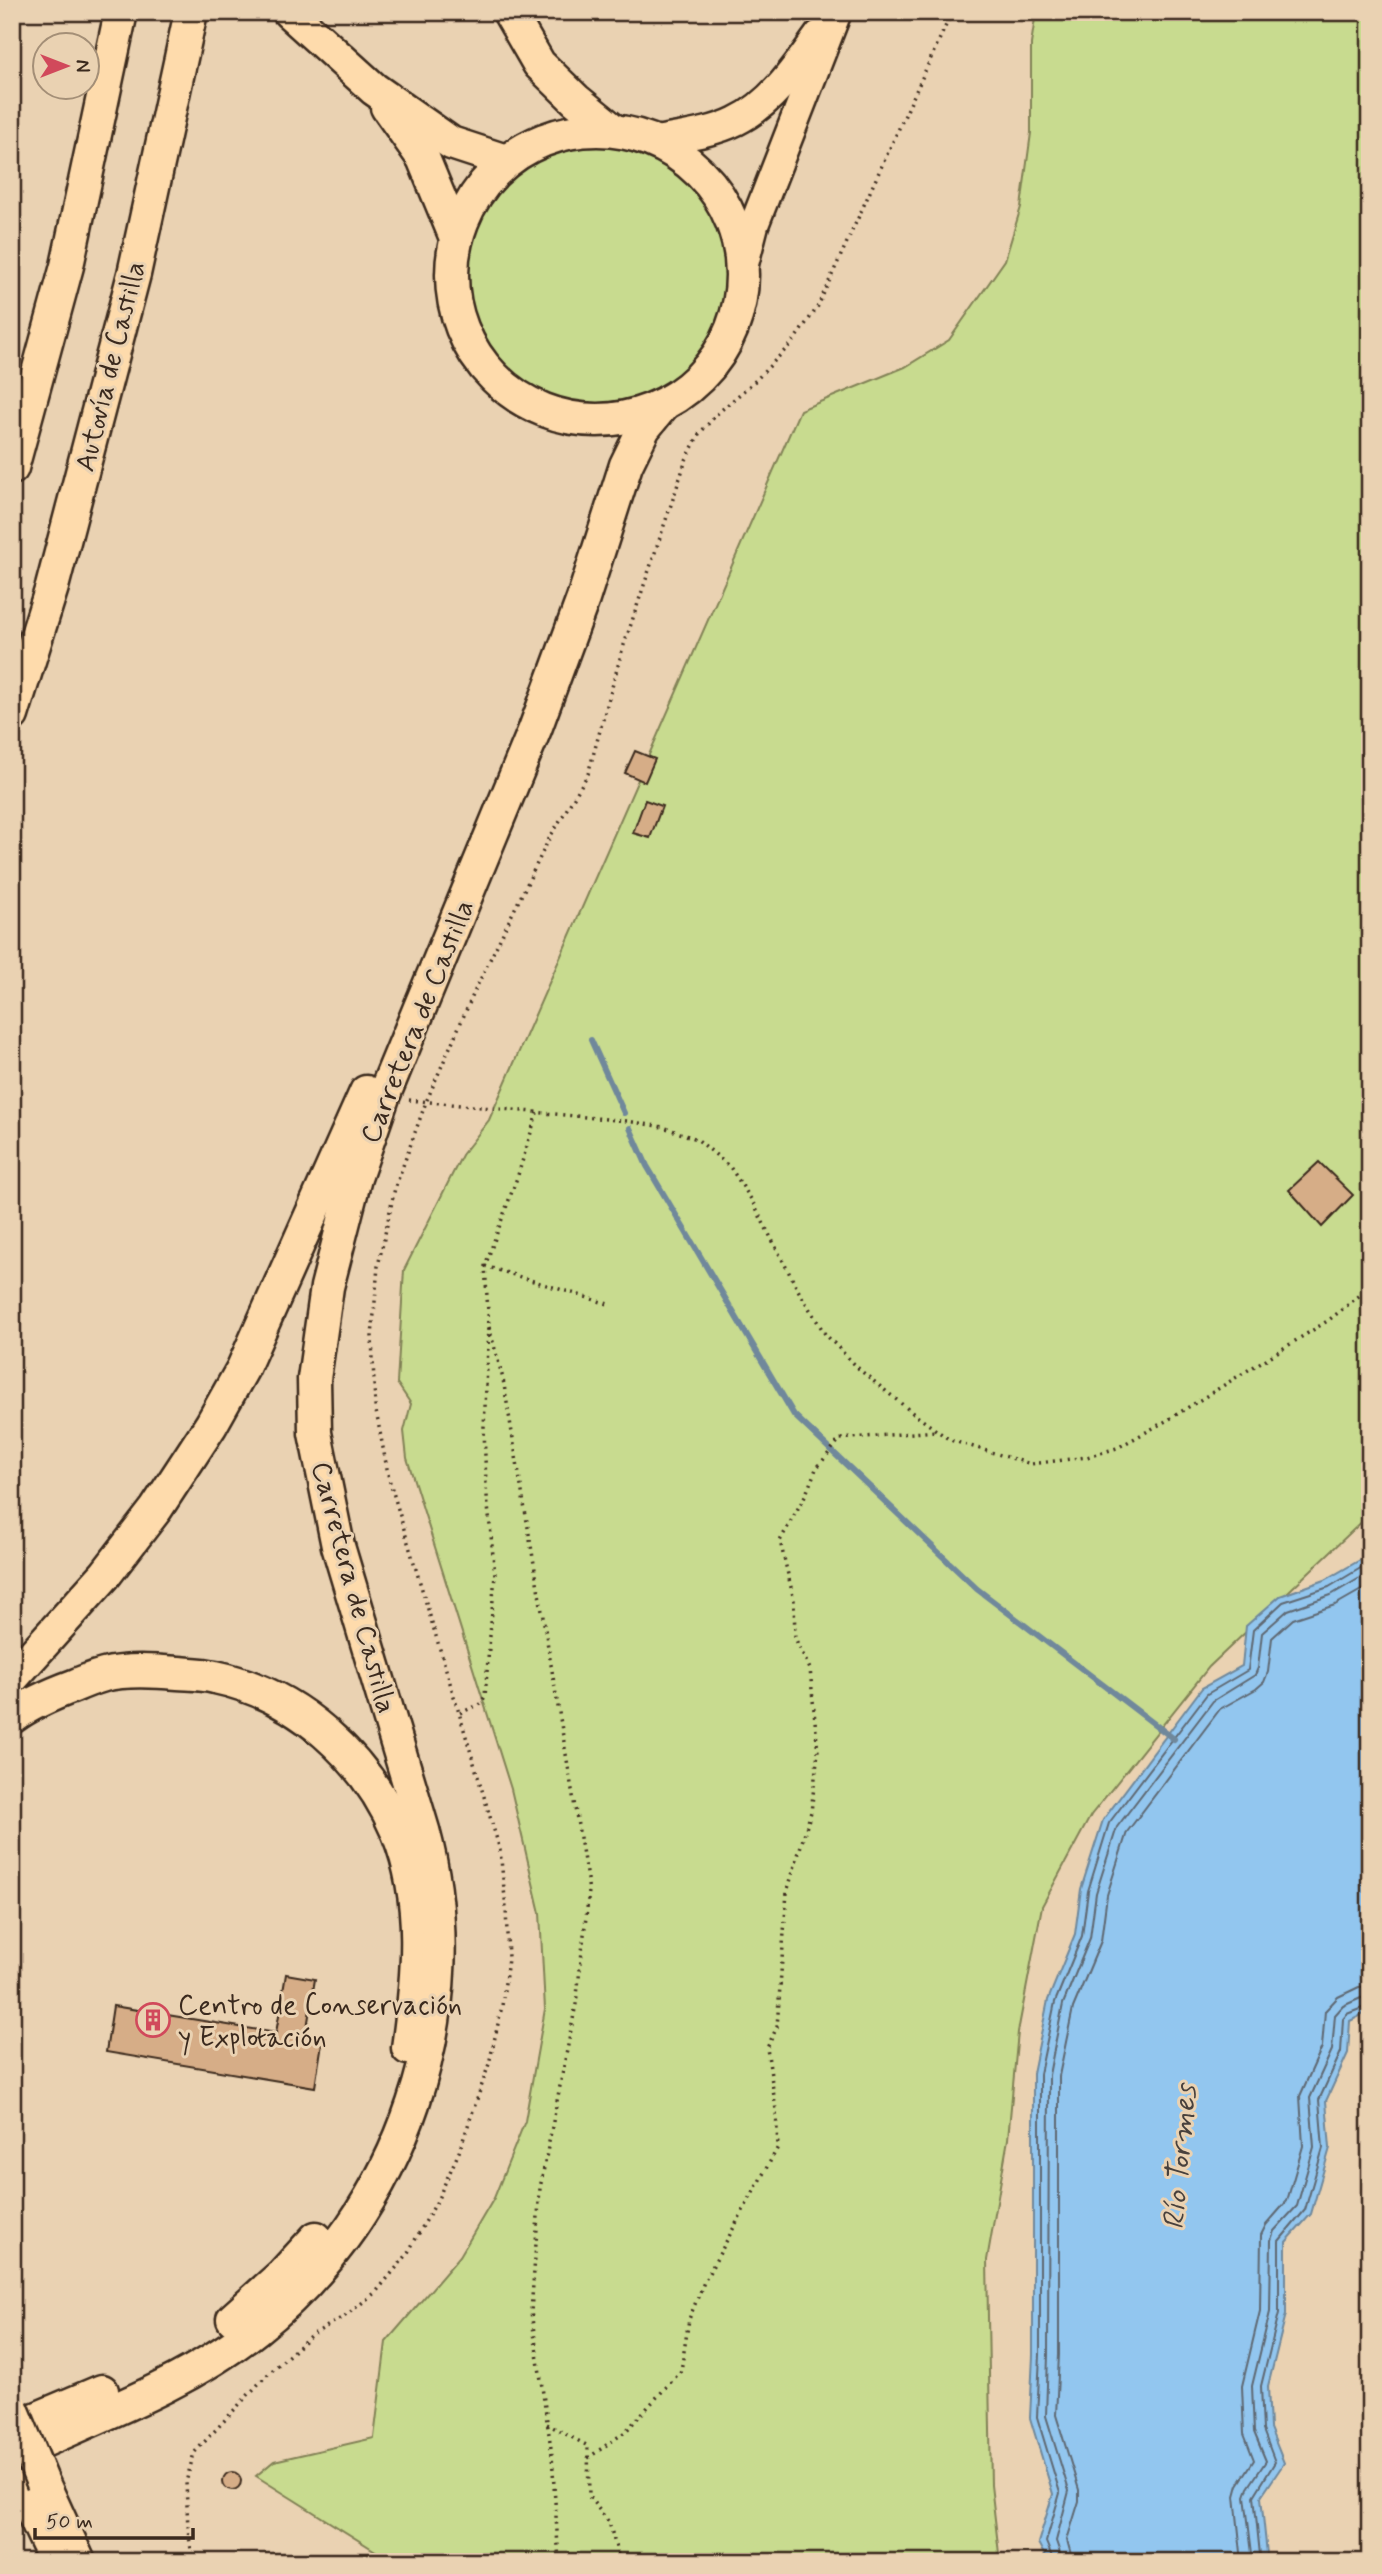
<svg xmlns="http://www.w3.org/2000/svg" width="1382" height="2574" viewBox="0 0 1382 2574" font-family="Mynerve,sans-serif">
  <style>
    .green { fill: #c8db8f; stroke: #828256; stroke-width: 2 }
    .water { fill: #92c6ef; stroke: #6f889b; stroke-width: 2 }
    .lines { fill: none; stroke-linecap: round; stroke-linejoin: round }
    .shore { stroke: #5e6872; stroke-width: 2 }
    .stream { stroke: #6f889b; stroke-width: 6 }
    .building { fill: #d6ad87; stroke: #3b2a1e; stroke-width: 2 }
    .major-casing { stroke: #3b2a1e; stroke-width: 33 }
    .highway-casing { stroke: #3b2a1e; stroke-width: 37 }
    .path { stroke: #3b2a1e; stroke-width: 3.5; stroke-dasharray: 2 5; stroke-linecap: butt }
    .major { stroke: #fedbac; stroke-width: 28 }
    .highway { stroke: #fedbac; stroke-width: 32 }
    .highway-bridge-casing { stroke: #3b2a1e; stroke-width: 37; stroke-linecap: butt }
    .highway-bridge { stroke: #fedbac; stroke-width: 32 }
    .labels { text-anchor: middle; stroke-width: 6; stroke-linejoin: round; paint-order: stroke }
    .street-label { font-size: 28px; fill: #3b2a1e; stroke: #ead2b2 }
    .poi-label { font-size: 28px; fill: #3b2a1e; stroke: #ead2b2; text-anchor: start }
    .water-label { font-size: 30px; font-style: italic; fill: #48413d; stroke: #ead2b2 }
  </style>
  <rect width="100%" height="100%" fill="#ead2b2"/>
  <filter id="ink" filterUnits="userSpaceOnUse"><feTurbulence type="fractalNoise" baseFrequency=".0143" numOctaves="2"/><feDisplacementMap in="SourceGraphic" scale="14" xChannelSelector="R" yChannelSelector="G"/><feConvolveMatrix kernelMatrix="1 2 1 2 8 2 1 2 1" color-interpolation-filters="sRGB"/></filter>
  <g filter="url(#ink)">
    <g class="green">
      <path d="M1036,12H1370V1514L1209,1667L1091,1815L1042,1906L1018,2032L1008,2139L987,2260L991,2485L1000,2562H393L256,2476L274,2461L374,2438L386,2342L460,2256L494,2198L525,2121L545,2009L540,1913L511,1789L407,1458L404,1431L411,1404L397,1383L404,1270L462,1155L489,1120L800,410L905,367L949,340L1005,260L1021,207L1031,133V44Z"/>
      <circle cx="597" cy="274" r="131"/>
    </g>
    <path class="water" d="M1370,1549V2011L1350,2021L1348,2053L1326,2101L1330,2148L1311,2214L1286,2242V2314L1268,2386L1270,2428L1284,2463L1261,2497L1267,2554L1271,2562H1048L1038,2543L1053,2494L1030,2418L1033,2355V2073L1048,2000L1075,1934L1081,1889L1103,1820L1202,1688L1242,1666L1246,1626L1280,1596L1325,1580L1360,1560Z"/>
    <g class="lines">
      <g class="shore">
        <path d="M1054,2562L1046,2542L1060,2493L1037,2417L1040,2355V2074L1055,2002L1082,1936L1088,1891L1109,1823L1207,1694L1248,1670L1253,1630L1283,1602L1329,1587L1364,1566L1370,1559"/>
        <path d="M1063,2562L1056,2541L1069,2491L1046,2416L1048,2355L1049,2075L1063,2004L1090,1938L1096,1893L1117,1827L1213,1701L1255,1675L1258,1668L1262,1633L1288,1610L1331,1595L1370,1572"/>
        <path d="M1073,2562L1067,2540L1079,2501V2490L1056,2415L1059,2355V2076L1073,2008L1101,1941L1107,1895L1127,1832L1220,1709L1256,1689L1264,1682L1268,1672L1272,1638L1293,1619L1335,1605L1370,1585"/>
        <path d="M1242,2562L1235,2496L1238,2485L1254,2460L1244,2434L1242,2386L1260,2311L1261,2235L1266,2225L1287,2201L1303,2146L1300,2096L1322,2047L1325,2011L1338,1997L1359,1987L1370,1986"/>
        <path d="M1253,2562L1245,2496L1248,2488L1266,2461L1254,2432L1252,2386L1270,2312L1271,2240L1274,2231L1297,2206L1314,2147L1310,2098L1332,2050L1335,2015L1343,2006L1361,1998L1370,1996"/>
        <path d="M1263,2562L1260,2555L1254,2496L1275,2462L1263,2430L1261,2386L1279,2313V2241L1305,2210L1323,2148L1319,2100L1341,2052L1343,2019L1347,2014L1370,2005"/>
      </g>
      <g class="stream">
        <path d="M591,1040L624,1113"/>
        <path d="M630,1128L647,1166L794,1415L977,1589L1174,1739"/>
      </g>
    </g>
    <g class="building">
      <path d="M635,751L655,759L645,782L625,773Z"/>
      <path d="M645,800L662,806L650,838L633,833Z"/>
      <path d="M1319,1162L1353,1195L1322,1227L1289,1190Z"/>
      <path d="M286,1974L315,1979L305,2040L322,2043L315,2087L106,2052L113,2006L276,2033Z"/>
      <circle cx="232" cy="2481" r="9"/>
    </g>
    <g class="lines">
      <g class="major-casing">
        <g id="major">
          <path d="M656,141C682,136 712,133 736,121C772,104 797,66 819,35"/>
          <path d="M743,268L754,225L837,12"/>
        </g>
      </g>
      <g class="highway-casing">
        <g id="highway">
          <path d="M289,12L374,89L451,143L506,161"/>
          <path d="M509,12L539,64L576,100L613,130"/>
          <path d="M387,107L423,158L456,238"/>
          <circle cx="597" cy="275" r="145"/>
          <path d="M12,468L67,266L121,12"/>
          <path d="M12,715L52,587L134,274L191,12"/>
          <path d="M12,1678L105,1575L156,1509L211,1425L243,1368L366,1092"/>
          <path d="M12,1717C31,1703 52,1694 74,1686C83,1682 93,1678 104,1675C126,1669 155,1671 178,1673C190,1674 203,1674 215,1677C297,1694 366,1757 398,1833C426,1902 418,1977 408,2048"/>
          <path d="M233,2319L282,2275L316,2238"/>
          <path d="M12,2429L102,2391"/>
          <path d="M12,2455C95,2417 184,2386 256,2329C403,2213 472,2010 423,1830L338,1546L315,1433L314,1379L327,1287L355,1178L383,1097L535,729L583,599L626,465L644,428L662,406"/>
          <path d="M12,2468L56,2562"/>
          <path d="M43,2483L79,2562"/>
        </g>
      </g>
      <g class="path">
        <path d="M409,1100L627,1121L663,1127L697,1139L730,1167L751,1199L798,1290L825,1334L860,1370L914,1414L950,1440L1031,1464L1087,1457L1117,1448L1166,1421L1329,1320L1370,1287"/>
        <path d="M485,1266L608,1304"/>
        <path d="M489,1327L503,1379L589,1891L576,2004L540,2188L531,2312L552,2455L559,2562"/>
        <path d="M460,1713L481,1704L485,1696L495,1575L486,1486L484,1427L489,1327L485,1266L518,1175L537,1113"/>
        <path d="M547,2424L588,2446L589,2497L609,2522L620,2562"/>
        <path d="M588,2458L625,2432L681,2371L689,2319L704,2282L778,2147L776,2110L767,2048L777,2027L787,1892L811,1812L818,1752L810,1669L795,1638L794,1600L780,1541L806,1494L816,1469L840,1439L937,1431"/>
        <path d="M193,2562L188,2530L186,2482L194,2453L265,2377L310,2336L345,2316L376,2292L406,2256L436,2203L459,2152L489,2064L502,2006L508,1959L506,1908L500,1850L389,1479L375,1406L372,1337L378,1266L395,1188L426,1102L476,988L550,837L588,774L622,651L686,460L699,434L718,413L756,380L792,343L817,308L952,12"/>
      </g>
      <use href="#major" class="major"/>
      <use href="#highway" class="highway"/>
      <g class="highway-bridge-casing">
        <path id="highway-bridge" d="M12,2408L43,2483"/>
      </g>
      <use href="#highway-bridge" class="highway-bridge"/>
    </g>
  </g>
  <defs>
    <g id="building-ring" transform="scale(1.75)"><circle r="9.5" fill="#ead2b2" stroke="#d1495b" stroke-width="1.5"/><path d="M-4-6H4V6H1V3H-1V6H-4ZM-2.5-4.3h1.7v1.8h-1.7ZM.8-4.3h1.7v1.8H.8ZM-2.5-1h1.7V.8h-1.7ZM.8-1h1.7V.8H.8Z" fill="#d1495b"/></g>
  </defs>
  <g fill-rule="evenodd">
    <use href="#building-ring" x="153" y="2020"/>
  </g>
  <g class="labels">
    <g class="street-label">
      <text transform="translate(109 366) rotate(-76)" y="10">Autovía de Castilla</text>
      <text transform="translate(416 1021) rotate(-68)" y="10">Carretera de Castilla</text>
      <text transform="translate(355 1587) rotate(75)" y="10">Carretera de Castilla</text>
    </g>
    <g class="poi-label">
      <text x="178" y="2014">Centro de Conservación<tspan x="178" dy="32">y Explotación</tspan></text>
    </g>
    <g class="water-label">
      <text transform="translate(1179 2157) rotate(-85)" y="10">Río Tormes</text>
    </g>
  </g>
  <rect width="1382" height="2574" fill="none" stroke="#ead2b2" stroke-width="42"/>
  <rect x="21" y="21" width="1340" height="2532" fill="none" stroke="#3b2a1e" stroke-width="2.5" filter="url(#ink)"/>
  <g transform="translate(66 66) rotate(90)"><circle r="33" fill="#ead2b2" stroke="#a48f77" stroke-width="2"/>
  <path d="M0-5L12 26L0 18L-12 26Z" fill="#d1495b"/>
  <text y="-10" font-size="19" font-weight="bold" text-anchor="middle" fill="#3b2a1e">N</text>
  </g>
  <path d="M35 2528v10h158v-10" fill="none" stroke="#3b2a1e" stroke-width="3.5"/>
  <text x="46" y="2528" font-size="21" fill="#3b2a1e" stroke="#ead2b2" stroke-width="5" paint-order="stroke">50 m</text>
</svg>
